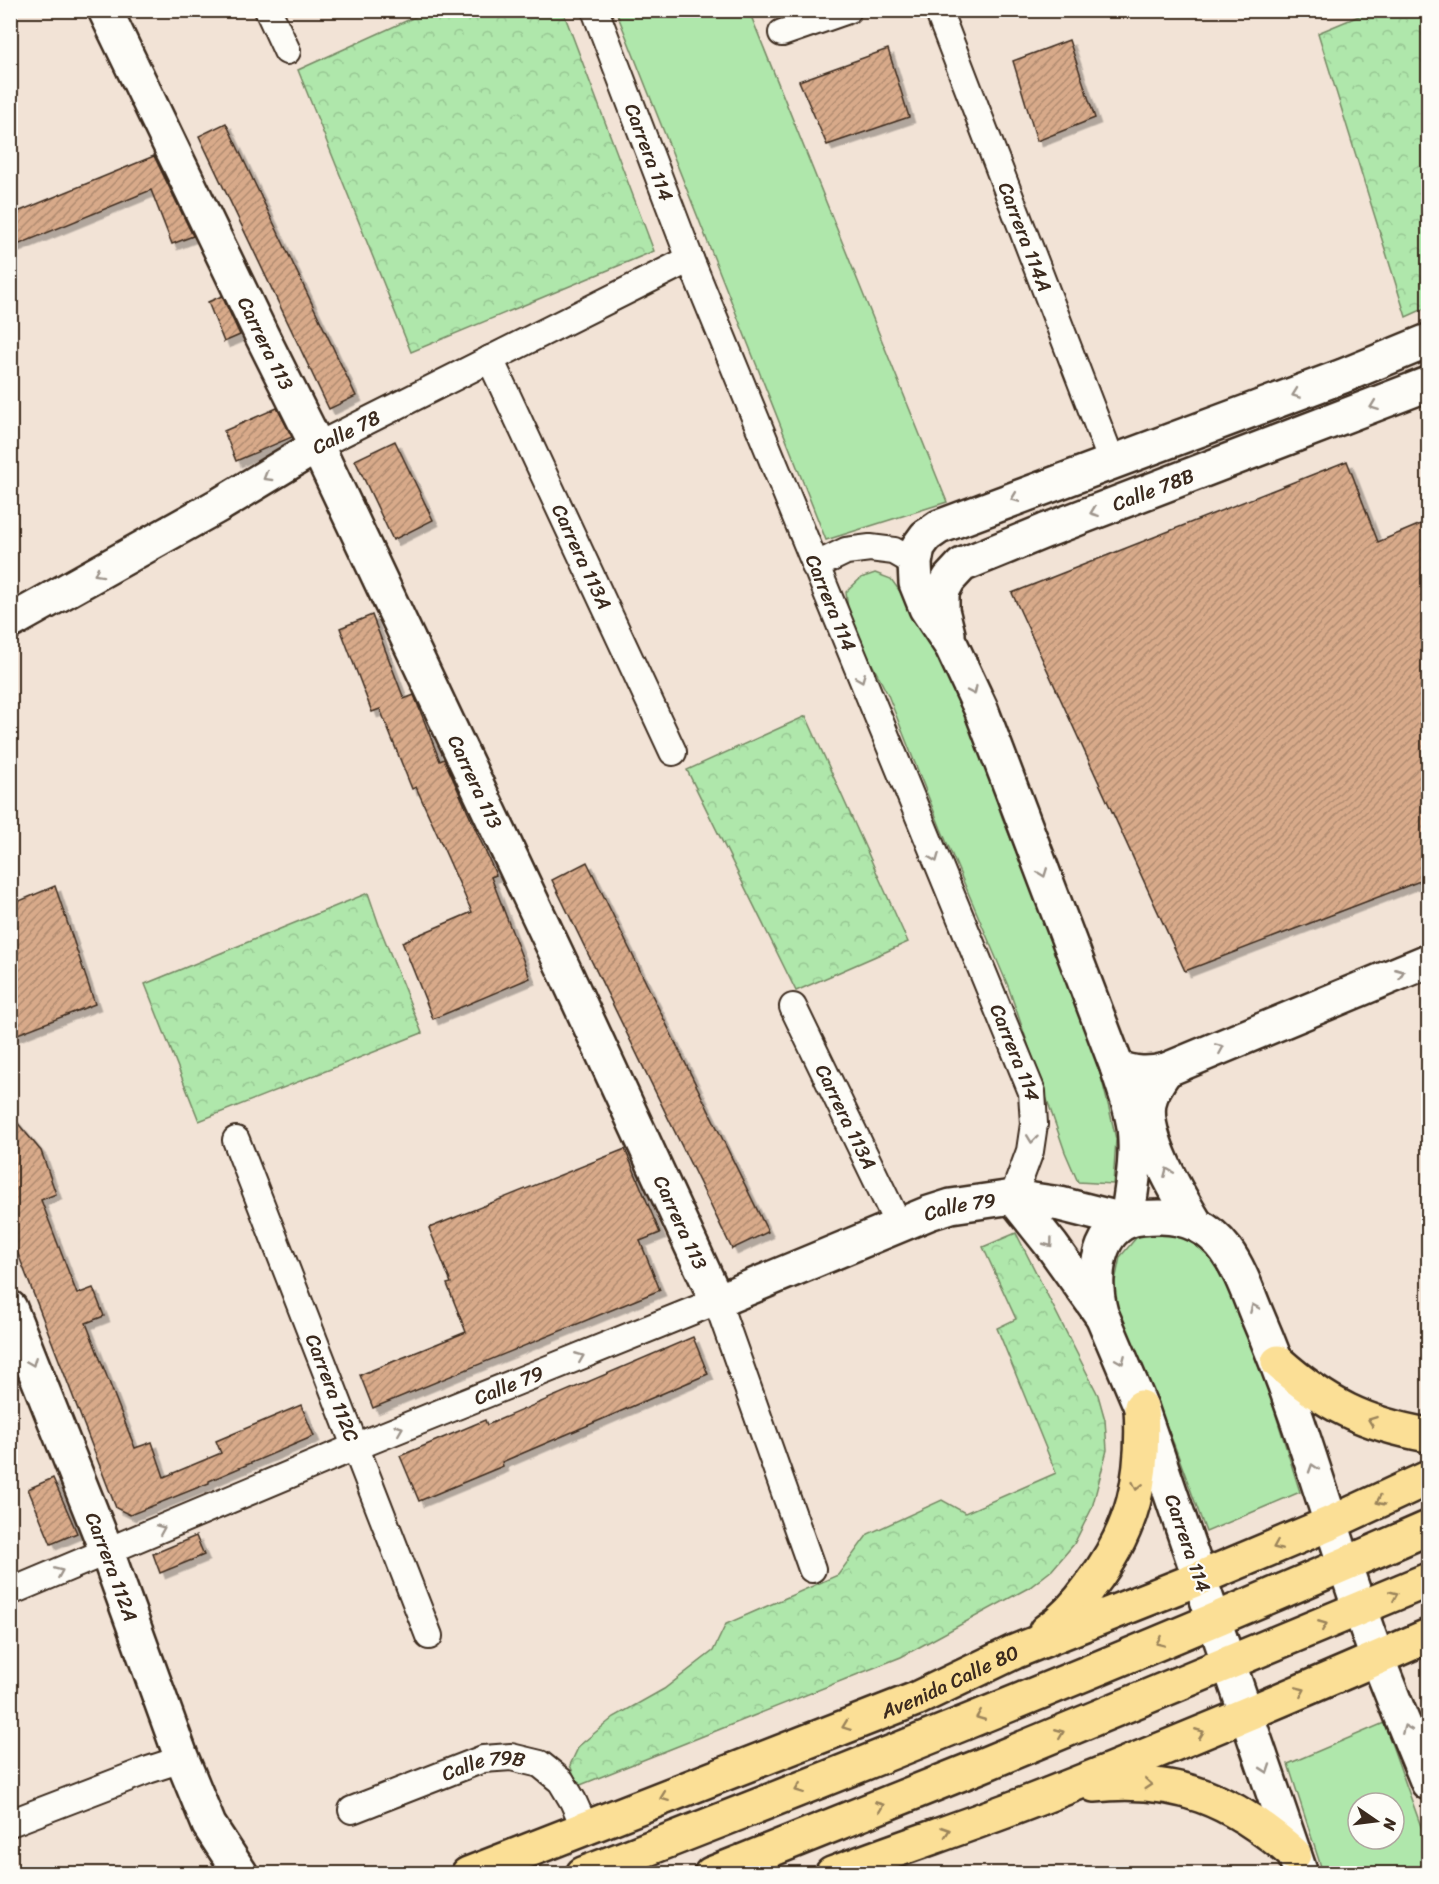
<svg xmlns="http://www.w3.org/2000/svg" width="1439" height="1884" viewBox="0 0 1439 1884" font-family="Sriracha,sans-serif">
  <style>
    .grass { fill: #afe7ab; stroke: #758864; stroke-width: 1.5; fill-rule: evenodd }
    .park { fill: url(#park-crowns); stroke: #758864; stroke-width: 1.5 }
    .building { fill: url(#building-hatch); stroke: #3b2a1e; stroke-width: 1.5; filter: url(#shadow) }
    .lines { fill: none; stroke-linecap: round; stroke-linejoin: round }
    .street-casing { stroke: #3b2a1e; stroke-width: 30 }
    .secondary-casing { stroke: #3b2a1e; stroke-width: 38 }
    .highway-casing { stroke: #3b2a1e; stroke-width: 38 }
    .street { stroke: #fdfcf7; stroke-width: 26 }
    .secondary { stroke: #fdfcf7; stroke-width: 33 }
    .highway { stroke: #fbdf96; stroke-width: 33 }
    .oneway { stroke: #9c938a }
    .oneway2 { stroke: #9b845a }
    .labels { text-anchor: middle; stroke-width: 4.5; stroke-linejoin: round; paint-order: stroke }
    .street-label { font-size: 20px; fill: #3b2a1e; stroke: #fdfcf7 }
  </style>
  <defs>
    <pattern id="park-crowns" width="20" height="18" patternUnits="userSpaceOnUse" patternTransform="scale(1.5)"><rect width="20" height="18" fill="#afe7ab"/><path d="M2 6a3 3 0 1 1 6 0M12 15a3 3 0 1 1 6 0" fill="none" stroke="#97c693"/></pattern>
    <pattern id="building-hatch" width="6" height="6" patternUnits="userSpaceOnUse" patternTransform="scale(1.5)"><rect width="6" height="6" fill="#d8aa8a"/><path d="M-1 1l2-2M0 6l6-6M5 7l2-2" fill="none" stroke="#b08b70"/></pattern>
    <filter id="shadow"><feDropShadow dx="5.5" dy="5.5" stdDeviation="0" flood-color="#0004"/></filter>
  </defs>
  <rect width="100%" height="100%" fill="#f2e3d6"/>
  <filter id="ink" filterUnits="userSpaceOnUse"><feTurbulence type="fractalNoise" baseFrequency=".0167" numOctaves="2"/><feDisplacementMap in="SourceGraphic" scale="12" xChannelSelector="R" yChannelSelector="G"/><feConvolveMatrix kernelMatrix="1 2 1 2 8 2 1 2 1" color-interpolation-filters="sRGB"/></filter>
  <g filter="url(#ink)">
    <g class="grass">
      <path d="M616,11H749L947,502L826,540Z"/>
      <path d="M875,573L891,579L904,597L942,661L975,735L1002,817L1092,1042L1109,1108L1116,1139L1113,1184L1078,1182L1065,1152L1008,986L941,829L888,695L849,619L846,592L861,578Z"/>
      <path d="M1157,1230L1195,1241L1211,1257L1230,1293L1269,1393L1300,1492L1206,1532L1175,1447L1141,1363L1120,1319L1113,1291L1120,1257L1136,1238Z"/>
      <path d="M1384,1723L1428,1846V1873H1323L1288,1764ZM1358,1803H1394V1839H1358Z"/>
    </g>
    <g class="park">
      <path d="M428,11H563L654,251L411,352L298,70Z"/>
      <path d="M1371,11H1428V307L1406,317L1318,33Z"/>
      <path d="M806,716L908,942L796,991L687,770Z"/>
      <path d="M368,893L380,928L422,1033L199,1121L145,984Z"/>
      <path d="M1016,1233L1098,1395L1105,1420L1107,1450L1092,1508L1074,1544L1052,1570L1030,1587L901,1657L578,1786L570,1765L579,1746L614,1717L664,1689L713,1651L726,1624L838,1575L868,1534L942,1500L965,1513L1056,1473L997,1328L1016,1319L983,1247Z"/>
    </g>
    <g class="building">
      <path d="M1069,40L1095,118L1037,141L1013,61Z"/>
      <path d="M888,49L909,117L827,145L799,81Z"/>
      <path d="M226,123L356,396L329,409L199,136Z"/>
      <path d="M154,156L193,236L172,244L151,190L10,248V215Z"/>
      <path d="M222,296L240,335L224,342L208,302Z"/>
      <path d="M277,408L292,437L236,461L224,431Z"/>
      <path d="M395,441L433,520L393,540L355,460Z"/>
      <path d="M1347,461L1378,542L1428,521V878L1185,971L1012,593Z"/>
      <path d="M372,615L404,699L414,695L440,761L444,759L496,875L491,877L530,978L433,1019L402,942L472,912L416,787L412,789L380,709L372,712L340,628Z"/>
      <path d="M587,862L768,1232L732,1249L552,880Z"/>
      <path d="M55,886L95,1004L10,1037V905Z"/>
      <path d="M10,1114L41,1151L45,1162L56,1194L41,1200L77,1294L93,1288L104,1316L86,1323L135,1448L152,1442L164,1477L221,1453L216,1441L301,1405L314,1436L209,1481V1483L130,1515L116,1508L10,1233Z"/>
      <path d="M625,1149L660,1233L640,1241L660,1290L373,1408L360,1375L466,1332L447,1284L451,1283L429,1228Z"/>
      <path d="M693,1337L708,1374L502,1462L503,1466L419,1501L400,1456L485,1420L487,1425Z"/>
      <path d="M53,1478L77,1533L51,1544L28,1489Z"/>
      <path d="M196,1536L204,1555L160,1573L153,1554Z"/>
    </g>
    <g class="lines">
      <g class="street-casing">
        <g id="street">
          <path d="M268,10L287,51"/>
          <path id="s1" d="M595,10L690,259L1032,1092L1034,1124L1030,1151L1013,1197"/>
          <path id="s2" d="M938,10L1112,462"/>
          <path d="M782,33L848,10"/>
          <path id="s3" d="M490,359L673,752"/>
          <path d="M317,446L690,259"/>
          <path d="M815,566L846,551L870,548L894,551L915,563"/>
          <path id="s4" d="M793,1007L899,1226"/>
          <path id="s5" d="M236,1140L429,1636"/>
          <path id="s6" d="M10,1592L355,1447L717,1301L812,1569"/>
          <path id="s7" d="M352,1810L483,1759L511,1757L540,1764L561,1781L573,1801L585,1828"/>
          <path d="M10,1823L148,1770L182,1759"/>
        </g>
      </g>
      <g class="secondary-casing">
        <g id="secondary">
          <path id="s8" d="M105,10L262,336L317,446L567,976L717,1301L929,1213L951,1206L1013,1197L1060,1204L1127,1221"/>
          <path d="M10,622L221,504L317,446"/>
          <path id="s9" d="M948,634L942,610V592L949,579L962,565L1045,531L1428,384"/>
          <path d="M1117,1067C1134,1074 1148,1075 1166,1070L1428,961"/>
          <path d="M1166,1070C1159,1080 1151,1091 1149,1103C1143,1137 1179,1196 1196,1224"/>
          <path d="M1013,1197L1052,1246L1100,1313"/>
          <path d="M1127,1221C1131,1190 1138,1158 1134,1127C1131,1106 1123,1086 1117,1067L981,709L952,647L926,608L916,583L915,563L918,547L926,536L939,527L1343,376L1428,341"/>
          <path id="s10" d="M10,1308L107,1552L182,1759L209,1825L241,1874"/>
          <path d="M1301,1874L1141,1407L1101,1313C1093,1283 1094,1235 1128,1221C1138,1217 1149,1217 1160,1217C1186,1217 1210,1228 1226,1250C1240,1269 1248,1293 1257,1315C1286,1382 1308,1451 1330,1520C1345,1566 1360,1612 1377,1657C1393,1699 1411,1741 1428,1783"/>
        </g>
      </g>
      <g class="highway-casing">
        <g id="highway">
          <path d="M1278,1362C1326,1405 1365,1424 1428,1435"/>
          <path d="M1046,1631C1063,1620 1079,1602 1091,1585C1134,1529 1145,1477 1141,1407"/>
          <path d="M1094,1785C1177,1776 1233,1800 1294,1854"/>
          <path id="s11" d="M468,1874L916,1699L1014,1652L1200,1578L1331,1523L1428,1478"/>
          <path d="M583,1874C867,1764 1150,1650 1428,1528"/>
          <path d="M711,1874L980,1766L1428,1580"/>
          <path d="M832,1874C904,1846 978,1823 1050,1794C1177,1744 1303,1691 1428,1636"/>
        </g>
      </g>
      <use href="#street" class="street"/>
      <use href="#secondary" class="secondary"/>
      <use href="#highway" class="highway"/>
    </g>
    <defs><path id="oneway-chevron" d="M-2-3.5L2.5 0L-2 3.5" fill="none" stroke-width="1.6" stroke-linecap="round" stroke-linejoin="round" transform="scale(1.5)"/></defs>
    <g class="oneway">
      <use href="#oneway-chevron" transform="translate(1296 394) rotate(160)"/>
      <use href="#oneway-chevron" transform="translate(1374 406) rotate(159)"/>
      <use href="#oneway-chevron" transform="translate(267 477) rotate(149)"/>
      <use href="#oneway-chevron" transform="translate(1015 498) rotate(159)"/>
      <use href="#oneway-chevron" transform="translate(1094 512) rotate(159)"/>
      <use href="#oneway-chevron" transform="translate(98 573) rotate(151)"/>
      <use href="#oneway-chevron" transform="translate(861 678) rotate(68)"/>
      <use href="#oneway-chevron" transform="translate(973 691) rotate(65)"/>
      <use href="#oneway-chevron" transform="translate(935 858) rotate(68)"/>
      <use href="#oneway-chevron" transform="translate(1043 873) rotate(69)"/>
      <use href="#oneway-chevron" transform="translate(1400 973) rotate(-22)"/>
      <use href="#oneway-chevron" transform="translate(1220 1048) rotate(-23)"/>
      <use href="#oneway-chevron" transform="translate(1032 1139) rotate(97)"/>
      <use href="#oneway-chevron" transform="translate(1168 1172) rotate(-113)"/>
      <use href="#oneway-chevron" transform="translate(1049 1243) rotate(53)"/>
      <use href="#oneway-chevron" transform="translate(1254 1308) rotate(-113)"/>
      <use href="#oneway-chevron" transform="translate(580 1357) rotate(-22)"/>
      <use href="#oneway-chevron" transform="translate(1121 1360) rotate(67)"/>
      <use href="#oneway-chevron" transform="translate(32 1362) rotate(68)"/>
      <use href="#oneway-chevron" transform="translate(399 1429) rotate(-22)"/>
      <use href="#oneway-chevron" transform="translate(1313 1468) rotate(-108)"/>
      <use href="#oneway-chevron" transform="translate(161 1529) rotate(-23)"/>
      <use href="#oneway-chevron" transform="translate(59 1572) rotate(-23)"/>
      <use href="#oneway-chevron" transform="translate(1406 1729) rotate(-112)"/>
      <use href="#oneway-chevron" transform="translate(1266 1769) rotate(71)"/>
    </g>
    <g class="oneway2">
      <use href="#oneway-chevron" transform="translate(1372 1421) rotate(-160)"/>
      <use href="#oneway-chevron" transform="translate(1137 1486) rotate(102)"/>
      <use href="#oneway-chevron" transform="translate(1380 1501) rotate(155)"/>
      <use href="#oneway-chevron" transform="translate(1277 1546) rotate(157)"/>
      <use href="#oneway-chevron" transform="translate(1394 1595) rotate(-23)"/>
      <use href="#oneway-chevron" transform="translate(1323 1625) rotate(-22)"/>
      <use href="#oneway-chevron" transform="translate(1160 1642) rotate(157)"/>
      <use href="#oneway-chevron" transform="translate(1301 1691) rotate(-23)"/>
      <use href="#oneway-chevron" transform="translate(980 1716) rotate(158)"/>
      <use href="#oneway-chevron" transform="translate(846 1726) rotate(159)"/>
      <use href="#oneway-chevron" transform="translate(1060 1733) rotate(-22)"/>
      <use href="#oneway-chevron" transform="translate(1200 1733) rotate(-22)"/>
      <use href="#oneway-chevron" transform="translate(1148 1784) rotate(4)"/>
      <use href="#oneway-chevron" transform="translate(799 1789) rotate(158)"/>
      <use href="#oneway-chevron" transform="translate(664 1797) rotate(159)"/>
      <use href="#oneway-chevron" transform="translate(880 1806) rotate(-22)"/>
      <use href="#oneway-chevron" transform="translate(946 1831) rotate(-19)"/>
    </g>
  </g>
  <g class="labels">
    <g class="street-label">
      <text dy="7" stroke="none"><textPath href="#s1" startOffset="152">Carrera 114</textPath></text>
      <text dy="7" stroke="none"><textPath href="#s2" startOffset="243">Carrera 114A</textPath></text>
      <text dy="7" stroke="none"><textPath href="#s8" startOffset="370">Carrera 113</textPath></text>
      <text transform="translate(346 432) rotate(-27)" y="7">Calle 78</text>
      <text dy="7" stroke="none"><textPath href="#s9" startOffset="282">Calle 78B</textPath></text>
      <text dy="7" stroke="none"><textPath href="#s3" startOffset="218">Carrera 113A</textPath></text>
      <text dy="7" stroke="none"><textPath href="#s1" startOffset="638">Carrera 114</textPath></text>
      <text dy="7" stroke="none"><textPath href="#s8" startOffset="856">Carrera 113</textPath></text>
      <text dy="7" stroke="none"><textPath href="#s1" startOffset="1124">Carrera 114</textPath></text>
      <text dy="7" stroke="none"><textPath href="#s4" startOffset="122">Carrera 113A</textPath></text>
      <text dy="7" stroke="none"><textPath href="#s8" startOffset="1690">Calle 79</textPath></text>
      <text dy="7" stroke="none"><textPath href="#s8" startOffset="1342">Carrera 113</textPath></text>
      <text dy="7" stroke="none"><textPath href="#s6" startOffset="540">Calle 79</textPath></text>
      <text dy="7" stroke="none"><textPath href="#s5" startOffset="266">Carrera 112C</textPath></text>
      <text transform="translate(1188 1543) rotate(71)" y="7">Carrera 114</text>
      <text dy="7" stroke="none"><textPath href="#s10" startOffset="278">Carrera 112A</textPath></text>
      <text dy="7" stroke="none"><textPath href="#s11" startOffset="519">Avenida Calle 80</textPath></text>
      <text dy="7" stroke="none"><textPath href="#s7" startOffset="140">Calle 79B</textPath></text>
    </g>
  </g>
  <rect width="1439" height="1884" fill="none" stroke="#fdfcf7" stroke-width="36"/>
  <rect x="18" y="18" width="1403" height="1848" fill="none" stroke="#3b2a1e" stroke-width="2" filter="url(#ink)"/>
  <g transform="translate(1376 1821) rotate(104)"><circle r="28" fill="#fdfcf7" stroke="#afa8a0" stroke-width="1.5"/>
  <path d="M0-4.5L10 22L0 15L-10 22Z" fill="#3b2a1e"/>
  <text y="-9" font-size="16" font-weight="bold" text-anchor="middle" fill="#3b2a1e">N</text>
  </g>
</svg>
